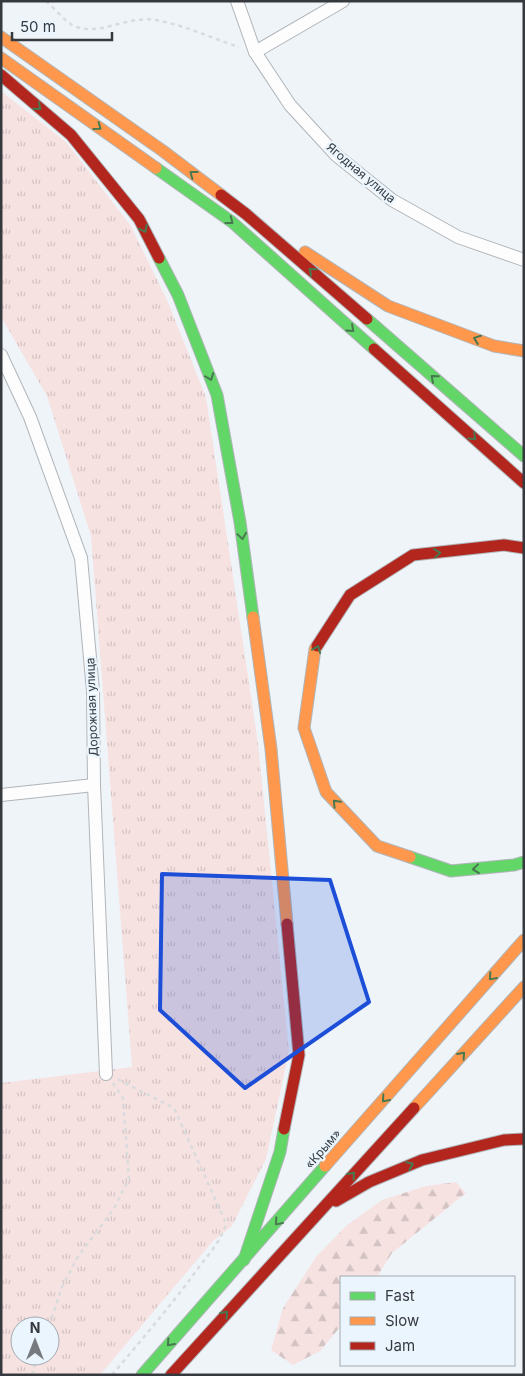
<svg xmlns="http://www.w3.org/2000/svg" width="525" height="1376" viewBox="0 0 525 1376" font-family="Inter,sans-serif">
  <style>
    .grass { fill: url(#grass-tufts); fill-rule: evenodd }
    .forest { fill: url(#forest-firs) }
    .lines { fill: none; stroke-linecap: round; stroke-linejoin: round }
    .street-casing { stroke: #b0b5b9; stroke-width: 14 }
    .fast-casing { stroke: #b0b5b9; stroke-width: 13 }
    .slow-casing { stroke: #b0b5b9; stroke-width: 13 }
    .jam-casing { stroke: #b0b5b9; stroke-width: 13 }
    .path { stroke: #dadbdc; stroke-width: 2.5; stroke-dasharray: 4 4; stroke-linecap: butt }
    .street { stroke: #fdfdfe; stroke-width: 12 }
    .fast { stroke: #63d668; stroke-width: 11 }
    .slow { stroke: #ff974d; stroke-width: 11 }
    .jam { stroke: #b3261e; stroke-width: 11 }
    .oneway { stroke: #48784f }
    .marked { fill: #1d4ed8; fill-opacity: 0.2; stroke: #1d4ed8; stroke-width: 4; stroke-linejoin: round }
    .labels { text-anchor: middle; stroke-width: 4.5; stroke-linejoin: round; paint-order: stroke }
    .street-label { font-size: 12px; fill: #363a3f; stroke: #ebf5fd }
  </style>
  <defs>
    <pattern id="grass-tufts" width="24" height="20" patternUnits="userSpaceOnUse" patternTransform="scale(1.25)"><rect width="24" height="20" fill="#f7e2e2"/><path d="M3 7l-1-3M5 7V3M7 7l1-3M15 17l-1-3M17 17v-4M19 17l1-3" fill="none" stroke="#d4c3c3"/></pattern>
    <pattern id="forest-firs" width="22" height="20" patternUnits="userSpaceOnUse" patternTransform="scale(1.25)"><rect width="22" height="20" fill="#f7e2e2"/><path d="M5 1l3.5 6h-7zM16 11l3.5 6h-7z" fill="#d4c3c3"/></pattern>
  </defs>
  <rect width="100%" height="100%" fill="#eff4f9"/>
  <path class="grass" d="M1,91L66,142L131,226L167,300L206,397L258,743L289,1051L266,1159L232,1226L213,1241L100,1375H1V1083L132,1067L91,536L47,396L1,317ZM20,1326H50V1356H20Z"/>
  <path class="forest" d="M456,1182L466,1193L392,1253L377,1277H341V1326L320,1351L293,1365L271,1350L283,1308L316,1257L346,1226L382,1200L426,1186Z"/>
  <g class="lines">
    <g class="street-casing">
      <g id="street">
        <path d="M237,1L255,52L290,105L336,155L392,200L458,237L524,260"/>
        <path d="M255,52L343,1"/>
        <path d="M1,355L30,417L81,558L93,691L94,785L106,1074"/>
        <path d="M1,795L94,785"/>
      </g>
    </g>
    <g class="fast-casing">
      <g id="fast">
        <path d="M156,168L232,222L374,349"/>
        <path d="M159,258L178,295L217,395L240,522L253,617"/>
        <path d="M367,319L524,456"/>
        <path d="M410,857L451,871L514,865L524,862"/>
        <path d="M244,1260L280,1152L284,1129"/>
        <path d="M142,1375L325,1166"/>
      </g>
    </g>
    <g class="slow-casing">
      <g id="slow">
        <path d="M1,37L163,151L221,195"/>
        <path d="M1,58L156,168"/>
        <path d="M305,252L388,306L494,346L524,351"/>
        <path d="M253,617L271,749L287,924"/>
        <path d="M317,646L315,649L304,728L326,792L377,846L410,857"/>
        <path d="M414,1108L524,987"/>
        <path d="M325,1166L524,940"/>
      </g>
    </g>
    <g class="jam-casing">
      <g id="jam">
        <path d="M1,75L71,135L139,219L159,258"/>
        <path d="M221,195L246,214L367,319"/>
        <path d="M374,349L524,483"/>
        <path d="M317,646L350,595L413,555L504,545L524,548"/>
        <path d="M284,1129L299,1055L287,924"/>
        <path d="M336,1201L369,1182L422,1160L504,1140L524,1139"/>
        <path d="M171,1375L414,1108"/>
      </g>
    </g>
    <g class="path">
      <path d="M46,1C54,8 63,19 72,25C96,38 128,15 155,20C185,25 211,38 239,47"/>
      <path d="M49,1326L62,1287L77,1258L113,1210L129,1179L123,1098L113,1083"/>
      <path d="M32,1375L37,1356"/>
      <path d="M112,1375C143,1338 174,1302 202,1263C211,1252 223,1237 226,1223L174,1108L117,1079"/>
    </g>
    <use href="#street" class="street"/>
    <use href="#fast" class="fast"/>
    <use href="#slow" class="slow"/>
    <use href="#jam" class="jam"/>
  </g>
  <defs><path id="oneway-chevron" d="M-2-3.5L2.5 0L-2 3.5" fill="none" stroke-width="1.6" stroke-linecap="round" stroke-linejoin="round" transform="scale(1.25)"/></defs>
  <g class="oneway">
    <use href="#oneway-chevron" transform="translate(38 107) rotate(40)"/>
    <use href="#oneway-chevron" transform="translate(98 127) rotate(36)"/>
    <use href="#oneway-chevron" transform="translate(193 174) rotate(-143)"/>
    <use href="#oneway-chevron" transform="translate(230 221) rotate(38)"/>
    <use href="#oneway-chevron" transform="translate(144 229) rotate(63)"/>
    <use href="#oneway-chevron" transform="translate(312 271) rotate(-139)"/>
    <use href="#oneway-chevron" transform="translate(351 329) rotate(42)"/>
    <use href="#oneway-chevron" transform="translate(477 339) rotate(-159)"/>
    <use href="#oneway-chevron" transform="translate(210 377) rotate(69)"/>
    <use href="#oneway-chevron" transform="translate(434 378) rotate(-139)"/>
    <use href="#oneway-chevron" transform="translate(473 437) rotate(42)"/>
    <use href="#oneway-chevron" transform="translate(242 536) rotate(82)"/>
    <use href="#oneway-chevron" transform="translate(437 553) rotate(-6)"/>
    <use href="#oneway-chevron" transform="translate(317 649) rotate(-68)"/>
    <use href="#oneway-chevron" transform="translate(336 803) rotate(-134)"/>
    <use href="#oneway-chevron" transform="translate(476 869) rotate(174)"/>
    <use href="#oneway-chevron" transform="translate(492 977) rotate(131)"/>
    <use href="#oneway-chevron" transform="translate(462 1055) rotate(-48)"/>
    <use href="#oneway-chevron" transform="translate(385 1099) rotate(131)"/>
    <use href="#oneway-chevron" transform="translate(410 1165) rotate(-23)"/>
    <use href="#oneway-chevron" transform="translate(352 1175) rotate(-48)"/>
    <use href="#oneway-chevron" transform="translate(278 1222) rotate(131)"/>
    <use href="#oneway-chevron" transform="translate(225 1314) rotate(-48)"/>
    <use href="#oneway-chevron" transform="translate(170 1343) rotate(132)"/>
  </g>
  <path class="marked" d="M162,874L330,880L369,1002L245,1088L160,1010Z"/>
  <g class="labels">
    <g class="street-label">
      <text transform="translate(361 173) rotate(40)" y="4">Ягодная улица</text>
      <text transform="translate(92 707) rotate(-92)" y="4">Дорожная улица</text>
      <text transform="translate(323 1149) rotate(-49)" y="4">«Крым»</text>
    </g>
  </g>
  <rect width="525" height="1376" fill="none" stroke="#363a3f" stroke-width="5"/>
  <rect x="340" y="1276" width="175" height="90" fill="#ebf5fd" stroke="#a3aab1"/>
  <rect x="350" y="1292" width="25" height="8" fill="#63d668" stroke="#a3aab1"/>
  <text x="385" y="1301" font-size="15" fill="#363a3f">Fast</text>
  <rect x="350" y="1317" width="25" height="8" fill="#ff974d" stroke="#a3aab1"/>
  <text x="385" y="1326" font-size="15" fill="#363a3f">Slow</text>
  <rect x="350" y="1342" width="25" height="8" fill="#b3261e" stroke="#a3aab1"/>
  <text x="385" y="1351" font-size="15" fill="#363a3f">Jam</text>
  <g transform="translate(35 1341)"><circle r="24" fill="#ebf5fd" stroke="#a3aab1"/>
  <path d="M0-4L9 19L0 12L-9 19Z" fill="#777b80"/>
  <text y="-8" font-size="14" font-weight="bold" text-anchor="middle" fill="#363a3f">N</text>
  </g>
  <path d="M12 32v8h100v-8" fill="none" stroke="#363a3f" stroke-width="2.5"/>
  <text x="20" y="32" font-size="15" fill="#363a3f" stroke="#ebf5fd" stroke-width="4" paint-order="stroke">50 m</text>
</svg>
